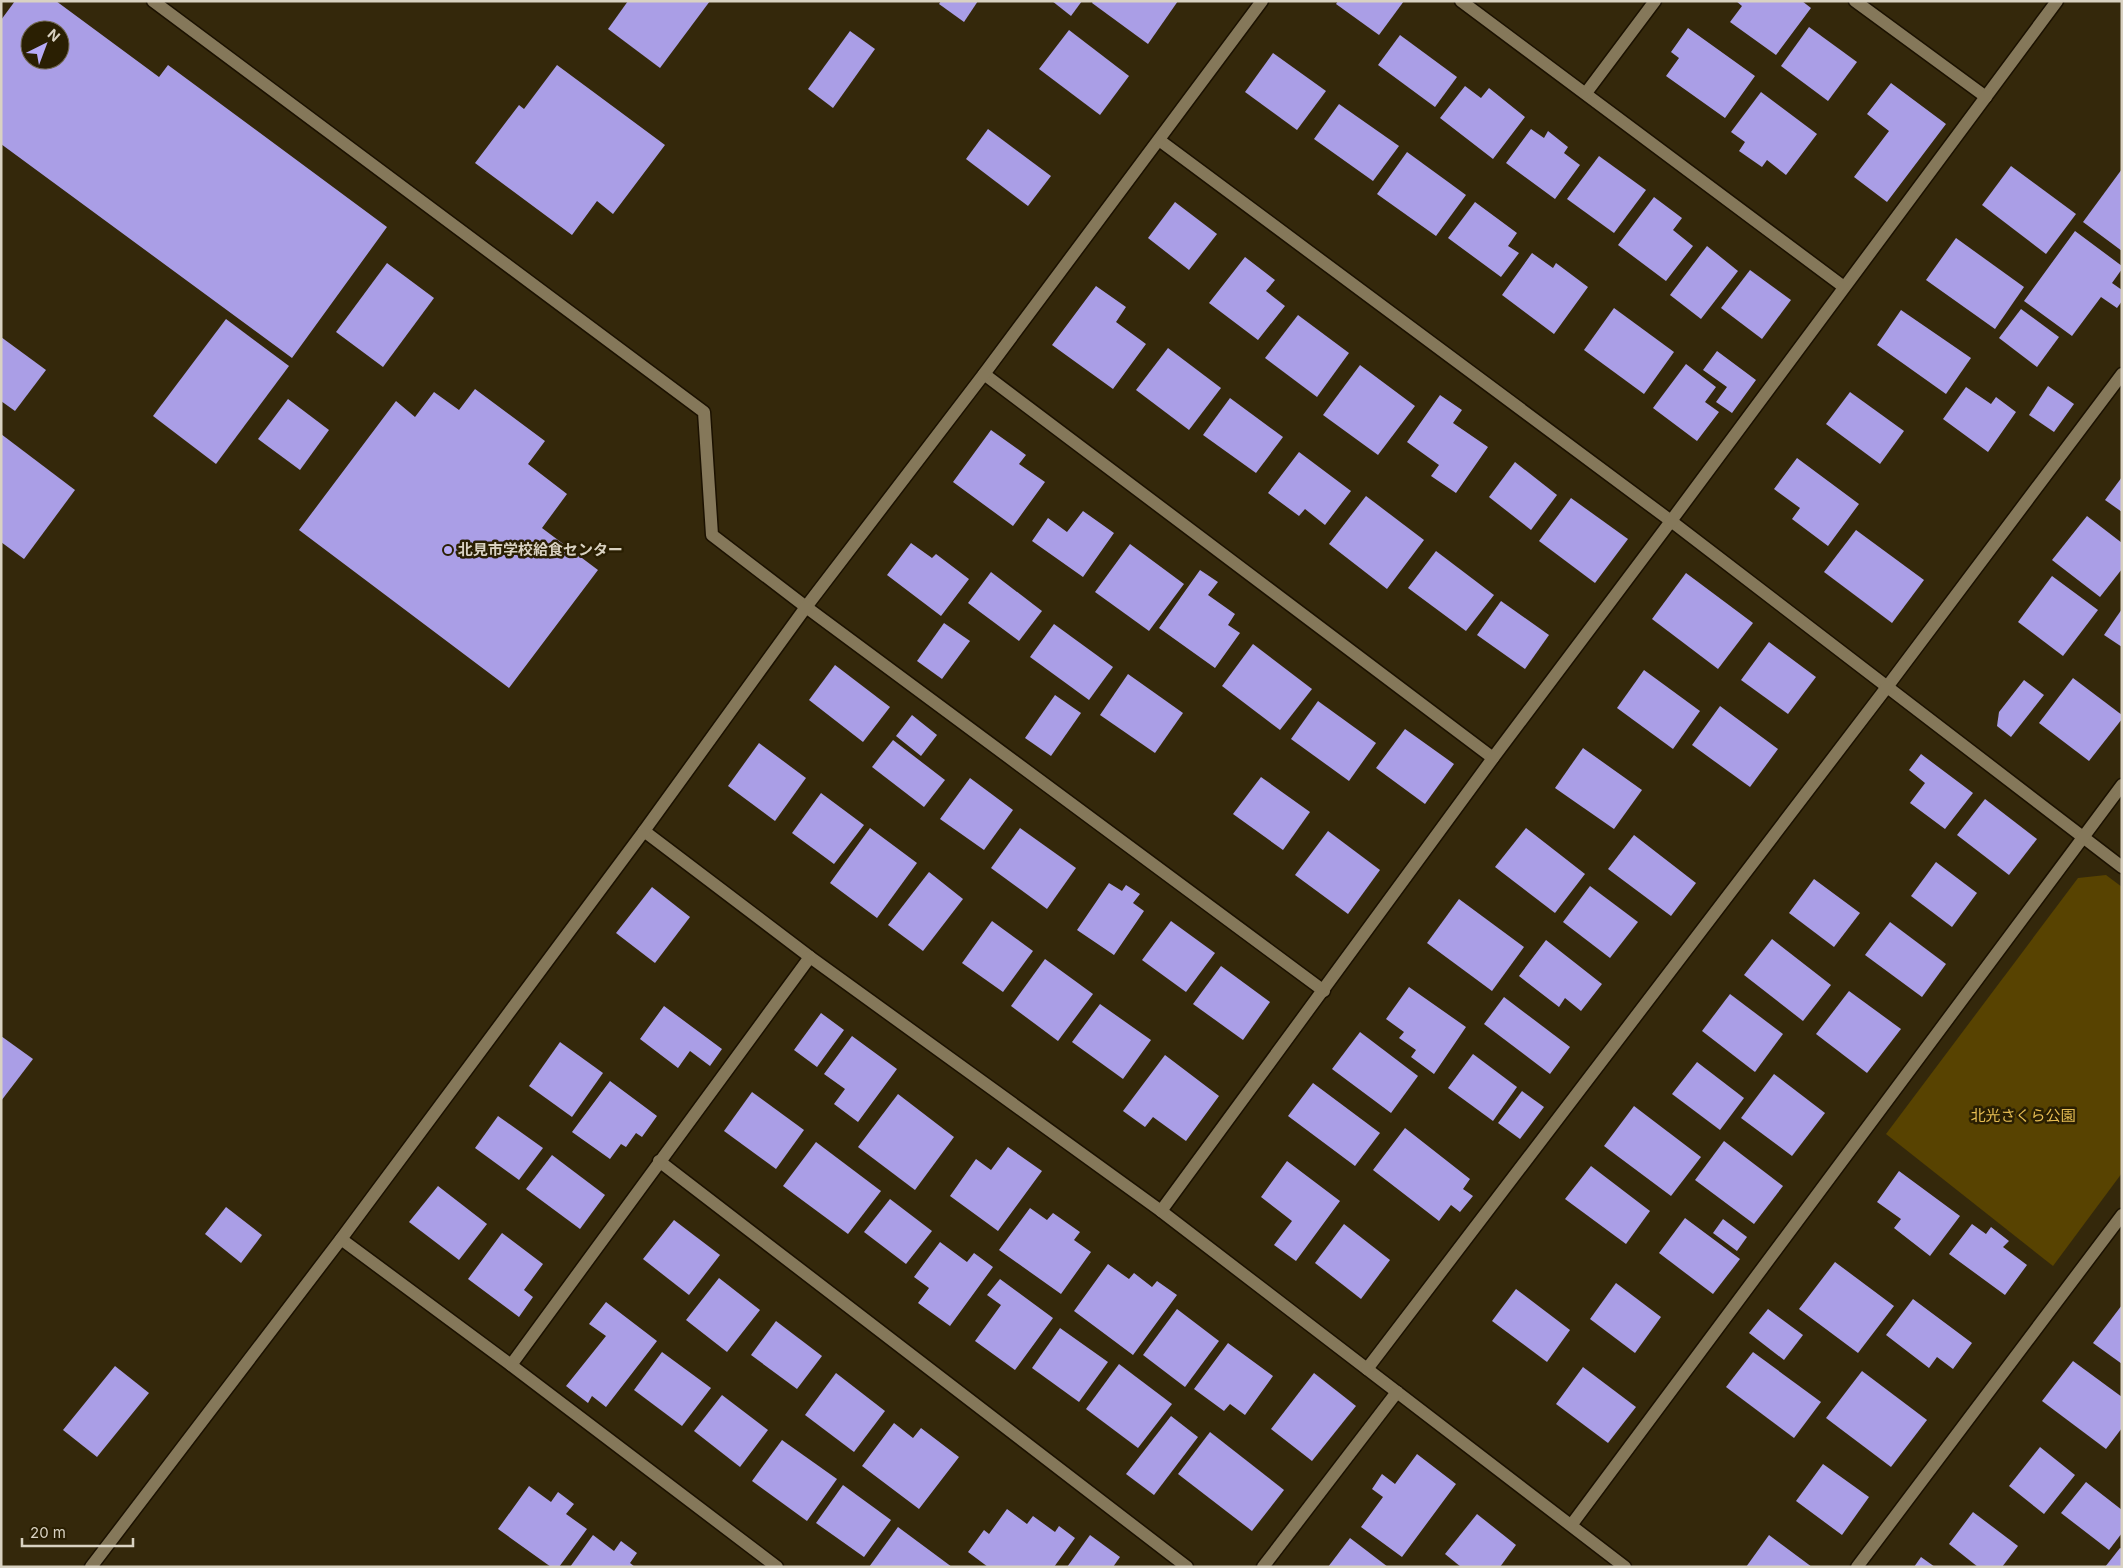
<svg xmlns="http://www.w3.org/2000/svg" width="2123" height="1568" viewBox="0 0 2123 1568" font-family="Inter,'Noto Sans JP',sans-serif">
  <style>
    .green { fill: #584301 }
    .building { fill: #aa9ee6; fill-rule: evenodd }
    .lines { fill: none; stroke-linecap: round; stroke-linejoin: round }
    .minor-casing { stroke: #1b1100; stroke-width: 15 }
    .minor { stroke: #85785a; stroke-width: 12 }
    .poi-dot { fill: #b7abf7; stroke: #2a1f02; stroke-width: 2 }
    .labels { text-anchor: middle; stroke-width: 5; stroke-linejoin: round; paint-order: stroke }
    .poi-label { font-size: 15px; font-weight: bold; fill: #d9d2c2; stroke: #2a1f02; text-anchor: start }
    .park-label { font-size: 15px; fill: #e7be53; stroke: #2a1f02 }
  </style>
  <rect width="100%" height="100%" fill="#34280b"/>
  <path class="green" d="M2106,875L2122,887V1173L2053,1266L1886,1134L2078,878Z"/>
  <g class="building">
    <path d="M15,1H56L159,77L168,65L387,227L292,358L1,144V20ZM30,30H60V60H30Z"/>
    <path d="M628,1H710L660,68L608,29Z"/>
    <path d="M941,1H978L964,22L939,4Z"/>
    <path d="M1052,1H1082L1071,16Z"/>
    <path d="M1093,1H1178L1148,44L1092,3Z"/>
    <path d="M1338,1H1404L1379,35L1336,4Z"/>
    <path d="M1736,1H1802L1811,8L1776,55L1730,22L1742,6Z"/>
    <path d="M1809,27L1857,62L1828,101L1781,66Z"/>
    <path d="M1688,28L1755,76L1725,118L1666,76L1679,58L1671,52Z"/>
    <path d="M1069,30L1129,76L1100,115L1039,69Z"/>
    <path d="M850,31L875,49L833,108L808,89Z"/>
    <path d="M1400,35L1457,77L1435,107L1378,65Z"/>
    <path d="M1273,53L1326,91L1297,130L1245,92Z"/>
    <path d="M557,65L665,145L613,214L597,201L572,235L475,163L519,105L524,109Z"/>
    <path d="M1891,83L1946,124L1887,202L1854,177L1889,131L1867,114Z"/>
    <path d="M1465,86L1481,98L1489,88L1525,117L1493,159L1440,118Z"/>
    <path d="M1761,92L1817,134L1786,175L1767,160L1762,167L1739,151L1745,142L1731,132Z"/>
    <path d="M1339,104L1399,146L1373,181L1314,139Z"/>
    <path d="M988,129L1051,176L1028,206L966,159Z"/>
    <path d="M1531,129L1544,138L1548,131L1568,147L1564,153L1580,165L1555,199L1506,163Z"/>
    <path d="M1407,152L1466,195L1436,236L1377,194Z"/>
    <path d="M1599,156L1646,190L1614,233L1567,199Z"/>
    <path d="M2011,166L2076,214L2046,254L1982,205Z"/>
    <path d="M2122,169V251L2083,222Z"/>
    <path d="M1654,197L1682,218L1673,230L1693,246L1666,281L1618,245Z"/>
    <path d="M1175,202L1217,234L1189,270L1148,238Z"/>
    <path d="M1475,202L1517,233L1508,246L1519,253L1501,277L1448,238Z"/>
    <path d="M2075,231L2122,266V269L2112,283L2122,290V301L2117,308L2101,297L2072,336L2024,301Z"/>
    <path d="M1956,238L2024,287L1995,329L1926,280Z"/>
    <path d="M1707,246L1738,271L1701,319L1670,295Z"/>
    <path d="M1532,253L1553,268L1556,263L1588,287L1554,334L1502,295Z"/>
    <path d="M1245,257L1275,280L1266,291L1285,306L1258,340L1209,303Z"/>
    <path d="M387,263L434,298L383,367L336,332Z"/>
    <path d="M1750,270L1791,300L1762,339L1721,308Z"/>
    <path d="M1096,286L1126,307L1116,322L1146,344L1113,389L1052,345Z"/>
    <path d="M1614,308L1674,352L1644,394L1584,350Z"/>
    <path d="M2021,309L2059,337L2037,367L1999,338Z"/>
    <path d="M1901,310L1971,358L1946,394L1877,345Z"/>
    <path d="M1298,315L1349,353L1317,397L1265,358Z"/>
    <path d="M226,319L289,366L216,464L153,416Z"/>
    <path d="M1,337L46,370L15,411L1,401Z"/>
    <path d="M1168,348L1221,388L1189,430L1136,390Z"/>
    <path d="M1717,351L1756,380L1732,413L1716,402L1727,387L1703,370Z"/>
    <path d="M1686,364L1716,387L1705,402L1719,412L1697,441L1653,408Z"/>
    <path d="M1360,365L1415,406L1378,455L1323,415Z"/>
    <path d="M2048,386L2074,404L2054,432L2029,415Z"/>
    <path d="M1966,387L1991,404L1996,397L2016,412L1988,452L1943,419Z"/>
    <path d="M475,389L545,441L528,464L567,494L542,528L598,570L509,688L299,530L396,401L415,417L434,392L459,410Z"/>
    <path d="M1850,392L1904,431L1880,464L1826,424Z"/>
    <path d="M1440,395L1462,410L1453,423L1488,447L1456,493L1431,476L1439,465L1407,442Z"/>
    <path d="M1230,398L1283,437L1256,473L1203,435Z"/>
    <path d="M288,399L329,430L300,470L258,439Z"/>
    <path d="M991,430L1026,455L1019,464L1045,482L1013,526L953,482Z"/>
    <path d="M1,434L75,490L24,559L1,542Z"/>
    <path d="M1299,452L1351,491L1325,525L1305,509L1299,516L1268,493Z"/>
    <path d="M1797,458L1859,504L1828,546L1792,519L1800,508L1774,489Z"/>
    <path d="M1515,462L1557,495L1531,530L1489,497Z"/>
    <path d="M2122,477V512L2105,500Z"/>
    <path d="M1366,496L1424,540L1387,589L1329,544Z"/>
    <path d="M1571,498L1628,539L1595,583L1539,541Z"/>
    <path d="M1083,511L1114,533L1083,577L1032,541L1048,518L1067,532Z"/>
    <path d="M2087,516L2122,543V569L2100,597L2052,560Z"/>
    <path d="M1856,530L1924,580L1892,623L1824,572Z"/>
    <path d="M911,543L932,558L936,554L969,579L941,616L887,575Z"/>
    <path d="M1130,544L1184,584L1149,631L1095,592Z"/>
    <path d="M1436,551L1494,595L1466,631L1408,588Z"/>
    <path d="M1200,570L1218,582L1208,595L1235,614L1228,625L1240,633L1215,668L1159,628Z"/>
    <path d="M991,572L1042,611L1019,641L968,603Z"/>
    <path d="M1686,573L1753,623L1718,669L1652,619Z"/>
    <path d="M2052,576L2098,610L2063,656L2018,622Z"/>
    <path d="M1501,601L1549,635L1525,669L1477,635Z"/>
    <path d="M2122,609V647L2104,635Z"/>
    <path d="M944,623L970,641L942,679L917,661Z"/>
    <path d="M1054,624L1113,667L1089,700L1030,657Z"/>
    <path d="M1769,642L1816,677L1788,714L1741,680Z"/>
    <path d="M1253,644L1312,689L1280,730L1222,686Z"/>
    <path d="M835,665L890,707L863,742L809,700Z"/>
    <path d="M1644,670L1700,711L1673,749L1617,708Z"/>
    <path d="M1128,674L1183,713L1155,753L1100,715Z"/>
    <path d="M2073,678L2122,715V719L2089,761L2039,723Z"/>
    <path d="M2024,680L2044,695L2011,737L1997,726L1999,712Z"/>
    <path d="M1055,695L1081,713L1051,756L1025,738Z"/>
    <path d="M1318,701L1376,743L1349,781L1291,739Z"/>
    <path d="M1720,706L1778,749L1750,787L1692,745Z"/>
    <path d="M912,715L937,735L921,756L896,736Z"/>
    <path d="M1405,729L1454,764L1425,804L1376,768Z"/>
    <path d="M893,740L945,780L924,807L872,767Z"/>
    <path d="M759,743L806,778L775,821L728,786Z"/>
    <path d="M1583,748L1642,790L1614,829L1555,788Z"/>
    <path d="M1921,754L1973,793L1945,829L1910,803L1925,783L1909,770Z"/>
    <path d="M1261,777L1310,812L1283,850L1233,814Z"/>
    <path d="M970,778L1013,810L984,850L940,819Z"/>
    <path d="M821,793L864,825L834,864L792,833Z"/>
    <path d="M1985,799L2037,839L2009,875L1957,835Z"/>
    <path d="M870,828L917,863L877,918L830,883Z"/>
    <path d="M1020,828L1076,868L1047,909L991,868Z"/>
    <path d="M1526,828L1585,874L1555,913L1495,867Z"/>
    <path d="M1328,831L1380,870L1348,914L1295,875Z"/>
    <path d="M1634,835L1696,883L1671,916L1608,869Z"/>
    <path d="M1936,862L1977,893L1952,927L1911,896Z"/>
    <path d="M929,872L963,899L923,951L888,925Z"/>
    <path d="M1814,879L1860,913L1834,947L1789,913Z"/>
    <path d="M1109,883L1122,891L1126,885L1140,894L1133,903L1144,911L1114,955L1077,930Z"/>
    <path d="M1590,886L1638,922L1610,958L1563,922Z"/>
    <path d="M652,887L690,917L655,963L616,933Z"/>
    <path d="M1459,899L1524,947L1492,991L1427,943Z"/>
    <path d="M992,921L1033,951L1003,992L962,963Z"/>
    <path d="M1171,921L1215,953L1186,992L1142,960Z"/>
    <path d="M1890,922L1946,964L1922,997L1865,955Z"/>
    <path d="M1772,939L1831,985L1803,1021L1744,975Z"/>
    <path d="M1546,940L1602,984L1581,1011L1565,998L1559,1007L1519,976Z"/>
    <path d="M1045,959L1093,994L1058,1041L1011,1006Z"/>
    <path d="M1221,966L1270,1002L1243,1040L1193,1004Z"/>
    <path d="M1409,987L1466,1027L1434,1074L1411,1057L1416,1050L1399,1038L1404,1032L1386,1019Z"/>
    <path d="M1849,991L1901,1029L1867,1073L1816,1034Z"/>
    <path d="M1730,994L1783,1034L1755,1072L1702,1031Z"/>
    <path d="M1504,997L1570,1047L1550,1074L1484,1024Z"/>
    <path d="M1100,1004L1151,1040L1123,1079L1072,1042Z"/>
    <path d="M664,1006L722,1049L710,1066L690,1051L678,1068L640,1039Z"/>
    <path d="M821,1013L844,1030L817,1067L794,1050Z"/>
    <path d="M1360,1032L1418,1076L1391,1113L1332,1069Z"/>
    <path d="M1,1036L33,1059L1,1101Z"/>
    <path d="M852,1036L897,1069L858,1122L834,1104L845,1089L824,1074Z"/>
    <path d="M560,1042L603,1073L572,1117L529,1086Z"/>
    <path d="M1473,1054L1517,1087L1493,1121L1448,1088Z"/>
    <path d="M1165,1055L1219,1096L1186,1141L1153,1117L1145,1127L1123,1111Z"/>
    <path d="M1697,1062L1744,1098L1720,1130L1672,1094Z"/>
    <path d="M1774,1074L1825,1113L1792,1156L1741,1118Z"/>
    <path d="M610,1081L657,1116L642,1137L636,1133L626,1147L621,1144L610,1159L572,1132Z"/>
    <path d="M1313,1083L1380,1133L1355,1166L1288,1116Z"/>
    <path d="M1522,1091L1544,1107L1520,1139L1498,1123Z"/>
    <path d="M752,1092L804,1130L776,1169L724,1131Z"/>
    <path d="M898,1094L954,1137L915,1190L858,1147Z"/>
    <path d="M1634,1106L1701,1157L1671,1196L1604,1146Z"/>
    <path d="M498,1116L543,1148L519,1180L475,1148Z"/>
    <path d="M1405,1128L1470,1179L1463,1189L1473,1196L1460,1212L1451,1205L1439,1221L1373,1170Z"/>
    <path d="M1724,1141L1783,1186L1754,1224L1695,1180Z"/>
    <path d="M816,1142L881,1191L848,1234L783,1186Z"/>
    <path d="M1008,1147L1042,1171L998,1231L950,1196L976,1159L991,1170Z"/>
    <path d="M552,1155L605,1195L580,1229L526,1189Z"/>
    <path d="M1287,1161L1340,1201L1296,1261L1274,1245L1292,1221L1261,1197Z"/>
    <path d="M1591,1166L1650,1211L1626,1244L1565,1199Z"/>
    <path d="M1899,1171L1960,1216L1930,1256L1894,1228L1901,1219L1877,1202Z"/>
    <path d="M438,1186L487,1224L459,1260L409,1222Z"/>
    <path d="M890,1199L932,1231L906,1264L864,1232Z"/>
    <path d="M226,1207L262,1235L241,1263L205,1234Z"/>
    <path d="M1030,1208L1047,1220L1053,1213L1080,1232L1074,1240L1091,1252L1061,1294L999,1250Z"/>
    <path d="M1685,1218L1740,1259L1713,1294L1659,1253Z"/>
    <path d="M1723,1219L1747,1237L1737,1251L1713,1233Z"/>
    <path d="M674,1220L720,1255L689,1295L643,1259Z"/>
    <path d="M1344,1224L1390,1260L1361,1299L1315,1263Z"/>
    <path d="M1972,1224L1986,1234L1991,1227L2009,1241L2003,1247L2027,1265L2005,1295L1949,1254Z"/>
    <path d="M502,1233L543,1264L524,1290L533,1297L519,1317L468,1279Z"/>
    <path d="M940,1242L967,1262L974,1253L993,1267L950,1326L918,1303L929,1288L914,1277Z"/>
    <path d="M1835,1262L1894,1306L1858,1353L1799,1309Z"/>
    <path d="M1108,1264L1129,1279L1134,1273L1152,1287L1157,1281L1177,1295L1133,1355L1074,1311Z"/>
    <path d="M719,1278L760,1310L727,1352L686,1320Z"/>
    <path d="M1000,1279L1053,1318L1015,1370L975,1341L1001,1305L987,1295Z"/>
    <path d="M1616,1283L1661,1317L1635,1353L1590,1319Z"/>
    <path d="M1516,1289L1570,1330L1547,1362L1492,1321Z"/>
    <path d="M1913,1299L1972,1343L1953,1369L1937,1357L1929,1368L1886,1335Z"/>
    <path d="M606,1302L657,1341L606,1407L592,1396L588,1403L566,1386L606,1336L589,1324Z"/>
    <path d="M2122,1305V1364L2093,1343Z"/>
    <path d="M1177,1309L1219,1341L1185,1387L1143,1355Z"/>
    <path d="M1768,1309L1803,1335L1784,1360L1749,1333Z"/>
    <path d="M776,1321L822,1356L797,1389L751,1355Z"/>
    <path d="M1060,1328L1108,1362L1079,1402L1032,1368Z"/>
    <path d="M1228,1343L1273,1376L1245,1415L1230,1404L1224,1411L1194,1389Z"/>
    <path d="M662,1352L711,1388L682,1426L634,1390Z"/>
    <path d="M1753,1352L1821,1402L1794,1438L1726,1387Z"/>
    <path d="M2073,1361L2122,1397V1428L2106,1449L2042,1401Z"/>
    <path d="M1119,1364L1172,1404L1138,1448L1086,1409Z"/>
    <path d="M115,1366L149,1393L97,1457L63,1430Z"/>
    <path d="M1583,1367L1636,1407L1608,1443L1556,1404Z"/>
    <path d="M1862,1371L1927,1420L1891,1467L1826,1418Z"/>
    <path d="M836,1373L885,1411L854,1452L805,1415Z"/>
    <path d="M1314,1373L1356,1406L1312,1461L1271,1429Z"/>
    <path d="M722,1395L768,1430L740,1467L694,1431Z"/>
    <path d="M1171,1416L1198,1437L1154,1495L1126,1474Z"/>
    <path d="M894,1423L913,1438L921,1428L959,1457L919,1509L862,1466Z"/>
    <path d="M1210,1432L1284,1490L1252,1531L1178,1474Z"/>
    <path d="M782,1440L837,1479L807,1521L752,1481Z"/>
    <path d="M2040,1447L2075,1475L2044,1514L2009,1486Z"/>
    <path d="M1417,1454L1456,1484L1402,1557L1361,1527L1383,1497L1372,1489L1382,1474L1395,1484Z"/>
    <path d="M1823,1464L1869,1497L1842,1535L1796,1501Z"/>
    <path d="M2086,1482L2122,1510V1533L2109,1550L2061,1513Z"/>
    <path d="M843,1485L891,1520L864,1557L816,1523Z"/>
    <path d="M529,1486L551,1502L558,1492L574,1504L566,1514L587,1529L559,1567H551L498,1529Z"/>
    <path d="M1007,1509L1027,1524L1033,1516L1055,1532L1059,1526L1075,1538L1054,1567H988L968,1552L984,1530L989,1534Z"/>
    <path d="M1973,1512L2018,1546L2002,1567H1978L1949,1544Z"/>
    <path d="M1477,1514L1516,1545L1500,1567H1461L1445,1554Z"/>
    <path d="M898,1527L952,1567H869Z"/>
    <path d="M593,1535L614,1551L621,1541L637,1553L630,1563L635,1567H570Z"/>
    <path d="M1090,1535L1120,1557L1113,1567H1067Z"/>
    <path d="M1769,1535L1812,1567H1746Z"/>
    <path d="M1350,1538L1388,1567H1328Z"/>
    <path d="M2120,1548L2122,1549V1567H2105Z"/>
    <path d="M1921,1557L1935,1567H1914Z"/>
  </g>
  <g class="lines">
    <g class="minor-casing">
      <g id="minor">
        <path d="M153,1L704,412L712,535L806,607L1324,991"/>
        <path d="M1461,1L1844,287"/>
        <path d="M1855,1L1986,97"/>
        <path d="M1586,93L1655,1"/>
        <path d="M1159,140L1671,521L2122,867"/>
        <path d="M984,374L1493,758"/>
        <path d="M644,831L810,957L1161,1211L1625,1567"/>
        <path d="M659,1161L1187,1567"/>
        <path d="M1161,1211L1493,758L1671,521L2057,1"/>
        <path d="M341,1239L511,1365L777,1567"/>
        <path d="M511,1365L810,957"/>
        <path d="M1367,1369L1887,687L2122,374"/>
        <path d="M1572,1524L2122,785"/>
        <path d="M91,1567L341,1239L644,831L806,607L984,374L1262,1"/>
        <path d="M1263,1567L1397,1392"/>
        <path d="M1857,1567L2122,1215"/>
      </g>
    </g>
    <use href="#minor" class="minor"/>
  </g>
  <circle class="poi-dot" cx="448" cy="550" r="5"/>
  <g class="labels">
    <g class="poi-label">
      <text x="458" y="555">北見市学校給食センター</text>
    </g>
    <g class="park-label">
      <text x="2023" y="1121">北光さくら公園</text>
    </g>
  </g>
  <rect width="2123" height="1568" fill="none" stroke="#d9d2c2" stroke-width="5"/>
  <g transform="translate(45 45) rotate(42)"><circle r="24" fill="#2a1f02" stroke="#70674f"/>
  <path d="M0-4L9 19L0 12L-9 19Z" fill="#b7abf7"/>
  <text y="-8" font-size="14" font-weight="bold" text-anchor="middle" fill="#d9d2c2">N</text>
  </g>
  <path d="M22 1538v8h111v-8" fill="none" stroke="#d9d2c2" stroke-width="2.5"/>
  <text x="30" y="1538" font-size="15" fill="#d9d2c2" stroke="#2a1f02" stroke-width="4" paint-order="stroke">20 m</text>
</svg>
